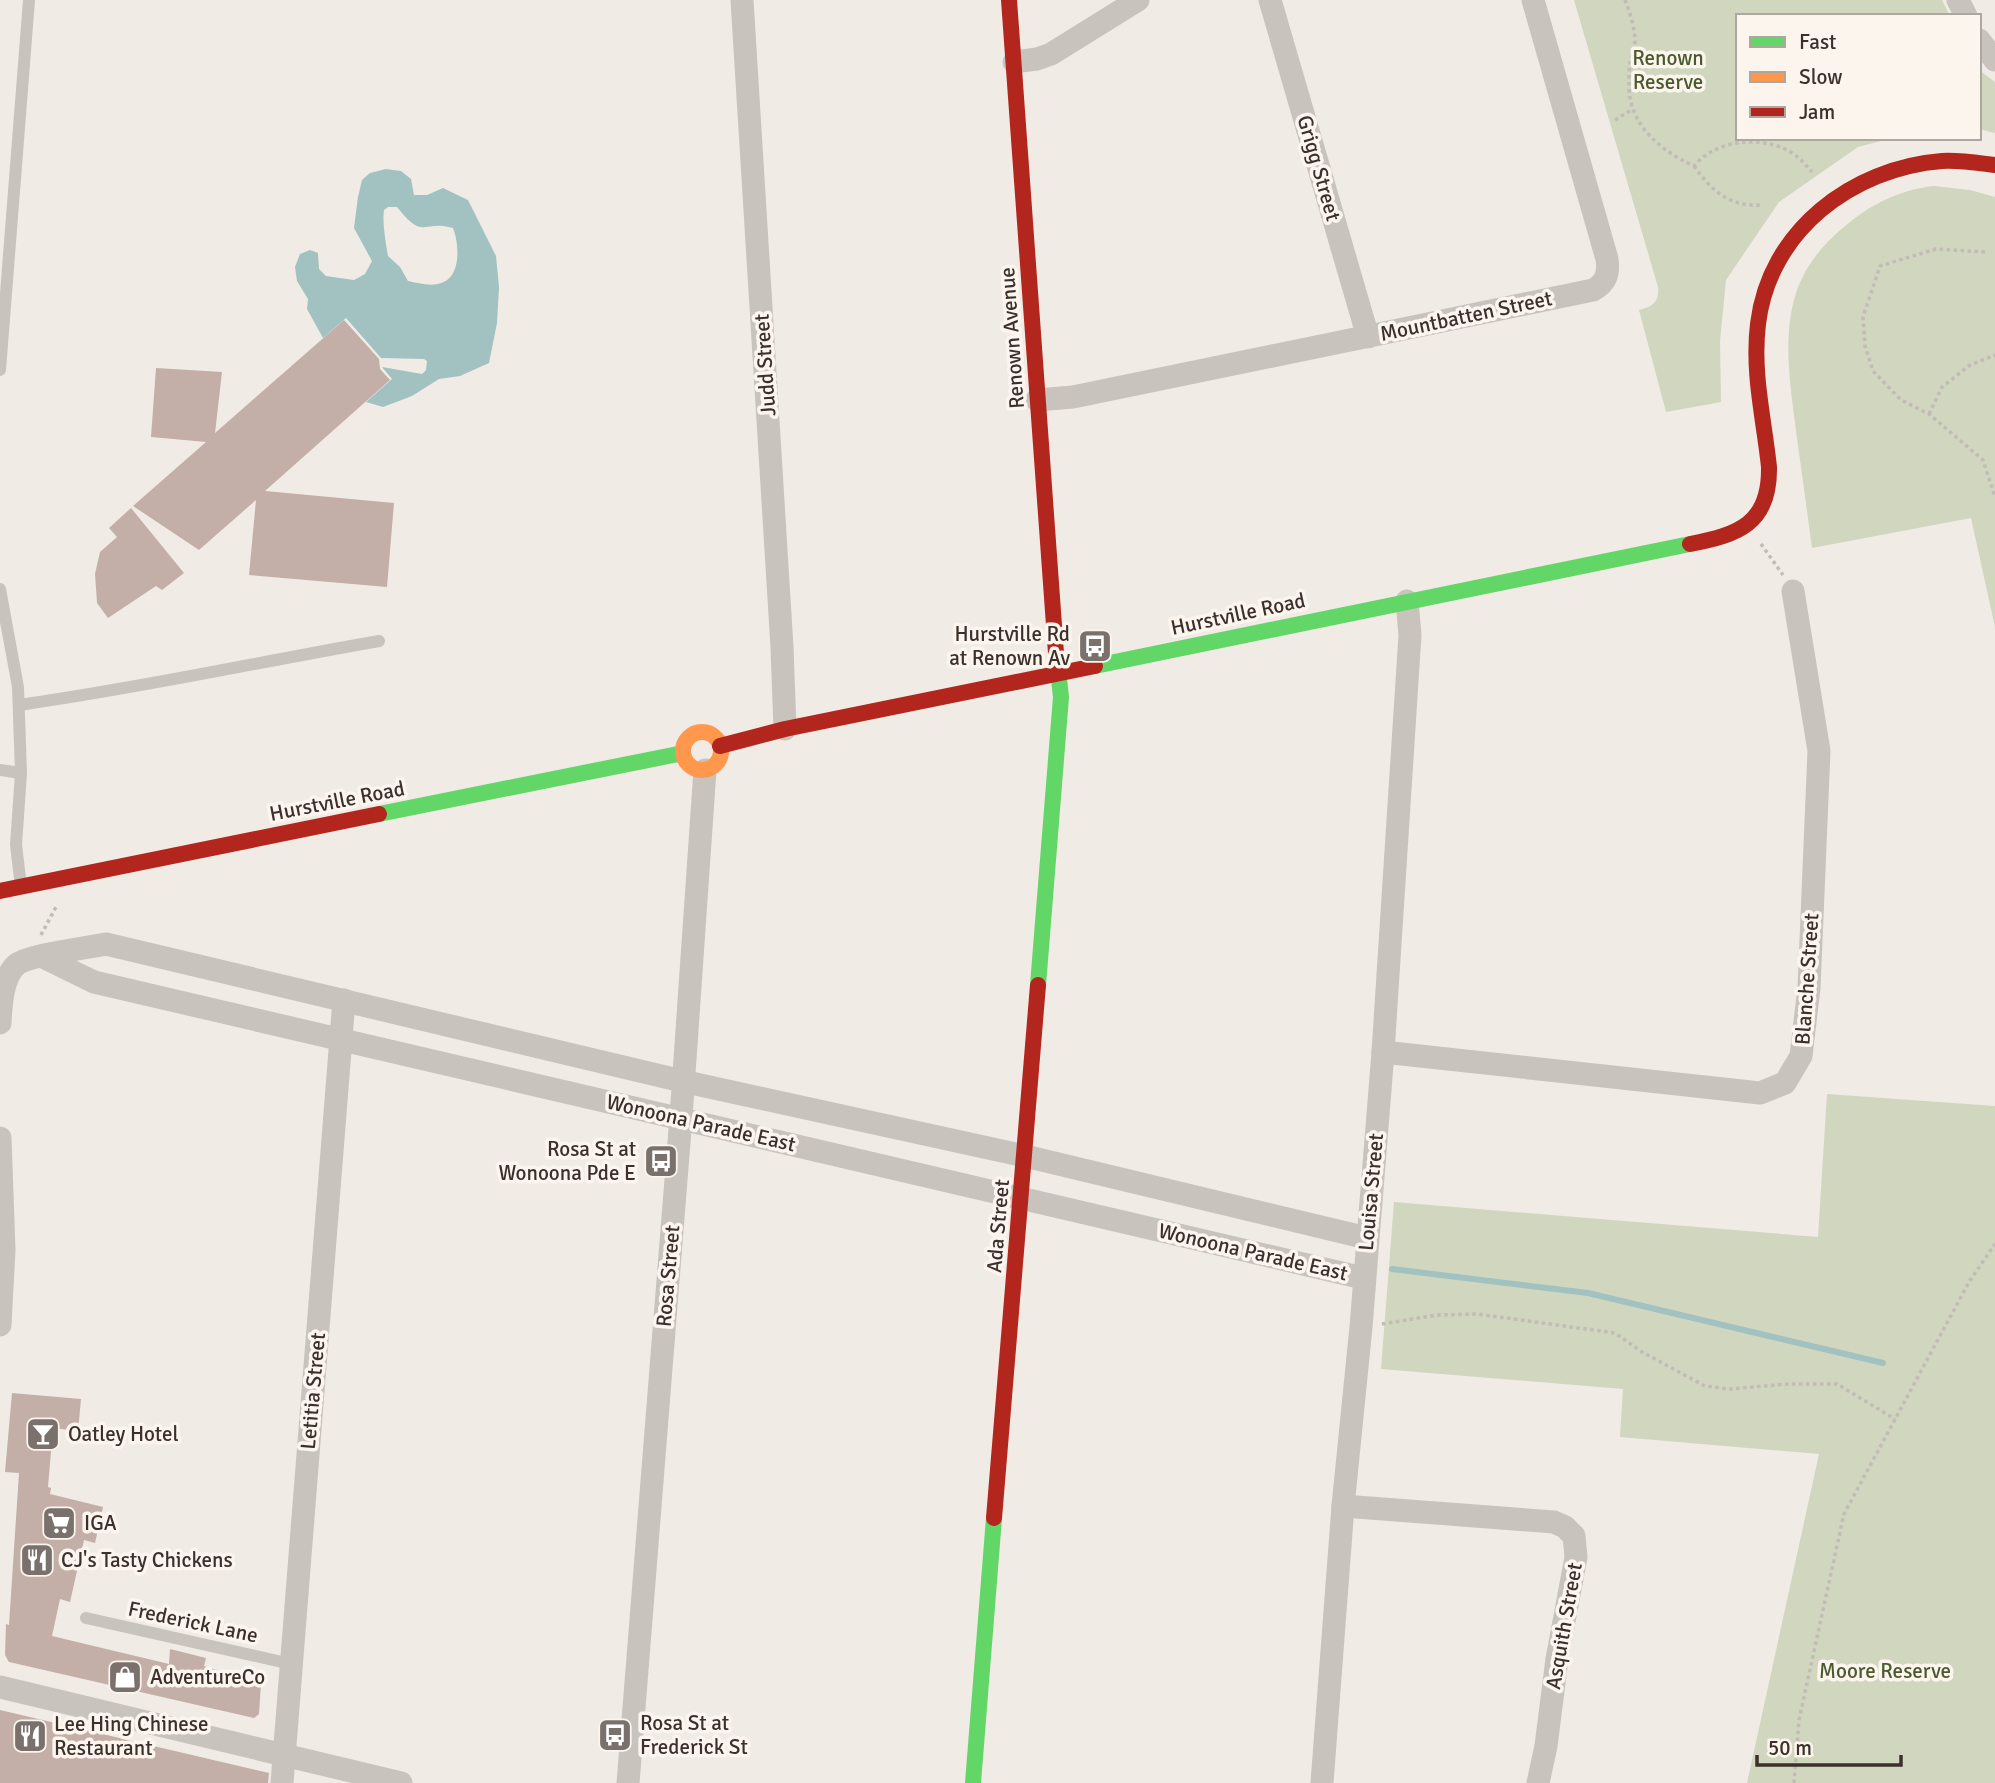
<svg xmlns="http://www.w3.org/2000/svg" width="1995" height="1783" viewBox="0 0 1995 1783" font-family="Signika,sans-serif">
  <style>
    .green { fill: #d1d6bf }
    .water { fill: #a1c2c1; fill-rule: evenodd }
    .lines { fill: none; stroke-linecap: round; stroke-linejoin: round }
    .stream { stroke: #a1c2c1; stroke-width: 6 }
    .building { fill: #c3afa7 }
    .path { stroke: #c2bbb6; stroke-width: 3.5; stroke-dasharray: 3.5 3.5; stroke-linecap: butt }
    .lane { stroke: #c9c3be; stroke-width: 12 }
    .street { stroke: #c9c3be; stroke-width: 23 }
    .fast { stroke: #63d668; stroke-width: 16 }
    .slow { stroke: #ff974d; stroke-width: 16 }
    .jam { stroke: #b3261e; stroke-width: 16 }
    .labels { text-anchor: middle; stroke-width: 7; stroke-linejoin: round; paint-order: stroke }
    .park-label { font-size: 21px; fill: #4a5a2e; stroke: #fbf5ee }
    .street-label { font-size: 21px; fill: #3b302b; stroke: #fbf5ee }
    .poi-label { font-size: 21px; fill: #3b302b; stroke: #fbf5ee; text-anchor: start }
  </style>
  <rect width="100%" height="100%" fill="#f0ebe5"/>
  <g class="green">
    <path d="M1574,0H1942L1950,16H1738V138H1892L1858,147L1779,202L1726,280L1720,341L1721,402L1666,412L1639,310C1652,307 1660,302 1658,287Z"/>
    <path d="M1979,70L1995,82V133L1979,129Z"/>
    <path d="M1934,186L1970,190L1995,197V627L1971,518L1812,548C1807,511 1802,474 1797,438C1791,390 1781,337 1797,290C1806,265 1824,243 1844,227C1871,204 1899,190 1934,186Z"/>
    <path d="M1827,1094L1995,1106V1783H1747L1819,1454L1620,1437L1623,1389L1381,1369L1394,1202L1818,1237Z"/>
  </g>
  <path class="water" d="M386,169L401,171L411,179L414,195H427L443,188L468,200L496,256L499,287L497,323L489,363L460,376L439,379L412,396L383,407L366,402L392,379L382,367L422,374L426,370L427,361L424,359L381,358L346,318L323,338L307,309L308,299L297,281L295,267L300,254L310,250L318,253L319,269L326,276L354,280L365,274L372,261L354,228L358,197L362,180L370,173ZM388,207H397C425,242 422,219 453,228C459,243 462,277 441,283C431,287 418,283 408,281L400,267L388,256C386,244 382,222 384,210Z"/>
  <g class="lines">
    <path class="stream" d="M1392,1269L1588,1293L1883,1363"/>
  </g>
  <g class="building">
    <path d="M344,320L379,359L380,369L390,380L265,491L394,503L387,587L249,575L256,500L199,550L133,506L206,442L151,437L156,368L222,372L215,433Z"/>
    <path d="M131,508L184,573L162,590L156,586L108,618L97,603L95,574L100,552L117,537L109,528Z"/>
    <path d="M12,1393L81,1399L78,1431L53,1428L48,1487L51,1488L50,1494L103,1507L95,1543L84,1540L70,1602L60,1599L52,1636L169,1664L170,1649L206,1658L204,1666L261,1683L259,1714L254,1718L9,1662L5,1655L6,1624L9,1625L19,1473L5,1472Z"/>
    <path d="M0,1710L269,1773L268,1783H0Z"/>
  </g>
  <g class="lines">
    <g class="path">
      <path d="M1625,0C1630,13 1635,28 1635,42C1635,48 1632,53 1631,58C1629,67 1629,77 1629,86C1629,125 1661,151 1694,166C1714,141 1758,135 1787,150C1797,155 1804,163 1812,172"/>
      <path d="M1615,120L1633,109"/>
      <path d="M1694,166C1711,190 1729,207 1761,205"/>
      <path d="M1985,252L1936,249L1880,266L1863,317L1865,346L1873,371L1901,400L1929,414L1983,460L1995,497"/>
      <path d="M1929,414L1942,387L1970,365L1995,355"/>
      <path d="M1761,544L1783,575"/>
      <path d="M41,935L57,905"/>
      <path d="M1382,1324L1437,1315L1477,1314L1615,1333L1642,1352L1705,1386L1729,1389L1788,1384H1837L1895,1419"/>
      <path d="M1794,1783L1799,1720L1844,1514L1969,1282L1995,1244"/>
    </g>
    <g class="lane">
      <path d="M0,370L29,0"/>
      <path d="M0,589L18,687L21,773L16,845L21,887"/>
      <path d="M19,705C140,688 259,662 379,641"/>
      <path d="M0,770L21,773"/>
      <path d="M86,1618L291,1664"/>
    </g>
    <g class="street">
      <path d="M742,0L782,647L785,729"/>
      <path d="M1270,0L1368,337"/>
      <path d="M1958,0L1966,16"/>
      <path d="M1979,40L1995,60"/>
      <path d="M1014,62L1037,59L1051,54L1138,0"/>
      <path d="M1037,400L1073,397L1593,290C1606,283 1609,274 1607,259L1533,0"/>
      <path d="M43,957L94,982L1363,1278"/>
      <path d="M0,1023C1,1005 2,978 16,965C27,955 87,948 106,944L682,1081L1025,1156L1367,1238"/>
      <path d="M1383,1052L1760,1093L1785,1083L1801,1056L1809,988L1819,751L1793,591"/>
      <path d="M0,1138L4,1250L0,1325"/>
      <path d="M1343,1506L1554,1522L1565,1527L1574,1536L1576,1557L1557,1659L1546,1746L1538,1783"/>
      <path d="M0,1687L401,1783"/>
      <path d="M282,1783L344,1000"/>
      <path d="M628,1783L681,1117L705,770"/>
      <path d="M1322,1783L1343,1506L1361,1327L1383,1052L1410,635L1407,601"/>
    </g>
    <g class="fast">
      <path d="M1095,666L1690,544"/>
      <path d="M379,814L683,753"/>
      <path d="M1038,985L1061,697L1056,653"/>
      <path d="M973,1783L994,1518"/>
    </g>
    <circle class="slow" cx="702" cy="751" r="19"/>
    <g class="jam">
      <path d="M1009,0L1056,653"/>
      <path d="M1690,544C1738,535 1770,524 1769,467C1764,419 1752,373 1758,324C1769,231 1852,168 1942,161C1960,160 1978,163 1995,165"/>
      <path d="M720,746L785,729L1095,666"/>
      <path d="M0,891L379,814"/>
      <path d="M994,1518L1038,985"/>
    </g>
  </g>
  <defs>
    <g id="bus-square" transform="scale(1.75)"><rect x="-9" y="-9" width="18" height="18" rx="4" fill="#7a716c" stroke="#fbf5ee"/><path d="M-5-6H5V4H4V6H2V4H-2V6H-4V4H-5ZM-3.5-4V0h7V-4ZM-3.5 1.2v1.5H-2V1.2ZM2 1.2v1.5H3.5V1.2Z" fill="#fff"/></g>
    <g id="bar-square" transform="scale(1.75)"><rect x="-9" y="-9" width="18" height="18" rx="4" fill="#7a716c" stroke="#fbf5ee"/><path d="M-6-5H6L.8 .8V4.5H3.5V6h-7V4.5H-.8V.8Z" fill="#fff"/></g>
    <g id="supermarket-square" transform="scale(1.75)"><rect x="-9" y="-9" width="18" height="18" rx="4" fill="#7a716c" stroke="#fbf5ee"/><path d="M-6-5.5h2.5l.6 2H6L4.5 2H-2.5L-4.4-4H-6ZM-1.5 3.2a1.3 1.3 0 1 0 .1 0ZM3 3.2a1.3 1.3 0 1 0 .1 0Z" fill="#fff"/></g>
    <g id="restaurant-square" transform="scale(1.75)"><rect x="-9" y="-9" width="18" height="18" rx="4" fill="#7a716c" stroke="#fbf5ee"/><path d="M-5-6h1v4h1v-4h1v4h1v-4h1v5L-1.5 .5V6h-2V.5L-5-1ZM5-6V6H3V1.5H1.5Q1.5-4 5-6Z" fill="#fff"/></g>
    <g id="shop-square" transform="scale(1.75)"><rect x="-9" y="-9" width="18" height="18" rx="4" fill="#7a716c" stroke="#fbf5ee"/><path d="M-5-2.5h2.3a2.7 3.5 0 0 1 5.4 0H5L5.5 6h-11ZM-1.5-2.5h3a1.5 2.3 0 0 0-3 0Z" fill="#fff"/></g>
  </defs>
  <g fill-rule="evenodd">
    <use href="#bus-square" x="1095" y="646"/>
    <use href="#bus-square" x="661" y="1161"/>
    <use href="#bar-square" x="43" y="1434"/>
    <use href="#supermarket-square" x="59" y="1523"/>
    <use href="#restaurant-square" x="37" y="1560"/>
    <use href="#shop-square" x="125" y="1677"/>
    <use href="#bus-square" x="615" y="1735"/>
    <use href="#restaurant-square" x="30" y="1736"/>
  </g>
  <g class="labels">
    <g class="park-label">
      <text x="1668" y="65">Renown<tspan x="1668" dy="24">Reserve</tspan></text>
      <text x="1885" y="1678">Moore Reserve</text>
    </g>
    <g class="street-label">
      <text transform="translate(1319 168) rotate(74)" y="7">Grigg Street</text>
      <text transform="translate(1466 316) rotate(-12)" y="7">Mountbatten Street</text>
      <text transform="translate(1012 338) rotate(-94)" y="7">Renown Avenue</text>
      <text transform="translate(765 365) rotate(-94)" y="7">Judd Street</text>
      <text transform="translate(1238 614) rotate(-12)" y="7">Hurstville Road</text>
      <text transform="translate(337 801) rotate(-11)" y="7">Hurstville Road</text>
      <text transform="translate(1807 979) rotate(-86)" y="7">Blanche Street</text>
      <text transform="translate(701 1123) rotate(13)" y="7">Wonoona Parade East</text>
      <text transform="translate(1371 1192) rotate(-85)" y="7">Louisa Street</text>
      <text transform="translate(998 1226) rotate(-85)" y="7">Ada Street</text>
      <text transform="translate(1253 1252) rotate(13)" y="7">Wonoona Parade East</text>
      <text transform="translate(668 1276) rotate(-85)" y="7">Rosa Street</text>
      <text transform="translate(313 1391) rotate(-85)" y="7">Letitia Street</text>
      <text transform="translate(193 1622) rotate(12)" y="7">Frederick Lane</text>
      <text transform="translate(1564 1626) rotate(-80)" y="7">Asquith Street</text>
    </g>
    <g class="poi-label">
      <text x="1070" y="641" text-anchor="end">Hurstville Rd<tspan x="1070" dy="24">at Renown Av</tspan></text>
      <text x="636" y="1156" text-anchor="end">Rosa St at<tspan x="636" dy="24">Wonoona Pde E</tspan></text>
      <text x="68" y="1441">Oatley Hotel</text>
      <text x="84" y="1530">IGA</text>
      <text x="61" y="1567">CJ's Tasty Chickens</text>
      <text x="150" y="1684">AdventureCo</text>
      <text x="640" y="1730">Rosa St at<tspan x="640" dy="24">Frederick St</tspan></text>
      <text x="54" y="1731">Lee Hing Chinese<tspan x="54" dy="24">Restaurant</tspan></text>
    </g>
  </g>
  <rect x="1736" y="14" width="245" height="126" fill="#fbf5ee" stroke="#aea6a0" stroke-width="2"/>
  <rect x="1750" y="37" width="35" height="10" fill="#63d668" stroke="#aea6a0" stroke-width="2"/>
  <text x="1799" y="49" font-size="21" fill="#3b302b">Fast</text>
  <rect x="1750" y="72" width="35" height="10" fill="#ff974d" stroke="#aea6a0" stroke-width="2"/>
  <text x="1799" y="84" font-size="21" fill="#3b302b">Slow</text>
  <rect x="1750" y="107" width="35" height="10" fill="#b3261e" stroke="#aea6a0" stroke-width="2"/>
  <text x="1799" y="119" font-size="21" fill="#3b302b">Jam</text>
  <path d="M1757 1755v10h144v-10" fill="none" stroke="#3b302b" stroke-width="3.5"/>
  <text x="1768" y="1755" font-size="21" fill="#3b302b" stroke="#fbf5ee" stroke-width="5" paint-order="stroke">50 m</text>
</svg>
